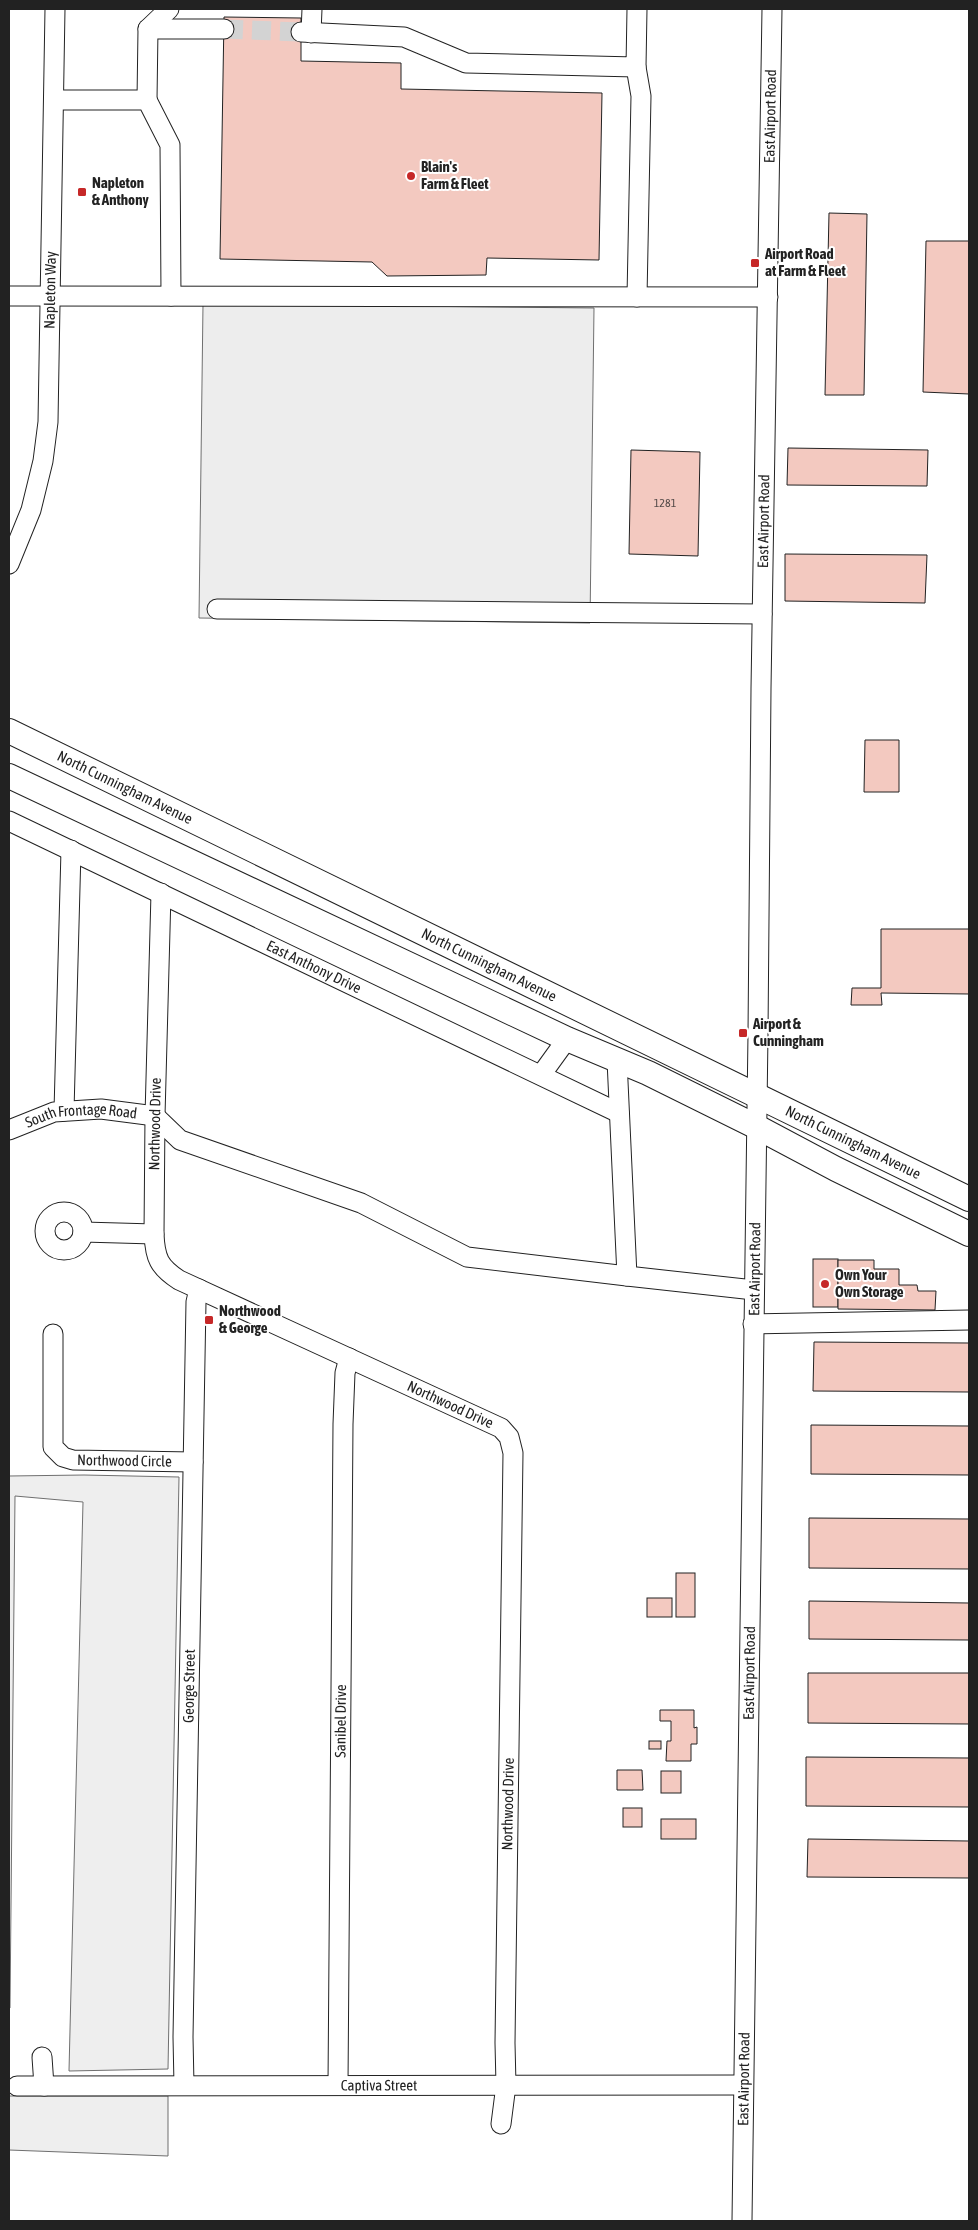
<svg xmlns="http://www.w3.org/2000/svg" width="978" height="2230" viewBox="0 0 978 2230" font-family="'Asap Condensed',sans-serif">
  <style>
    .green { fill: #eee; stroke: #6f6f6f }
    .parking { fill: #ededed; stroke: #6f6f6f }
    .building { fill: #f3c9c0; stroke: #222 }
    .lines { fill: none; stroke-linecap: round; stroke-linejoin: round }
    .minor-tunnel { stroke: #d3d3d3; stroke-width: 19; stroke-dasharray: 19 9; stroke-linecap: butt }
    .minor-casing { stroke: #222; stroke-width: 21 }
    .major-casing { stroke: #222; stroke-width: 26 }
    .minor { stroke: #fff; stroke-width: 19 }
    .major { stroke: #fff; stroke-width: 24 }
    .poi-dot { fill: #c62828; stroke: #fff; stroke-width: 2 }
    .labels { text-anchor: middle; stroke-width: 4; stroke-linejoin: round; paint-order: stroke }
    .number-label { font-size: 12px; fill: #564c4a }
    .street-label { font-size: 15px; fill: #222; stroke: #fff }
    .poi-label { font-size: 15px; font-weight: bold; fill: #222; stroke: #fff; text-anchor: start }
  </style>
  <rect width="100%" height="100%" fill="#fff"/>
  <g class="green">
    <path d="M84,1475L179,1477L168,2069L69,2071L83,1502L15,1496L10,2008H9V1476Z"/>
    <path d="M9,2096H168V2156L9,2150Z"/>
  </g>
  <path class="parking" d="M203,304L594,308L590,623L199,618Z"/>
  <g class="building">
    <path d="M224,17L301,18V61L401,63V89L602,93L599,260L487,258L486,275L387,276L372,262L220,259Z"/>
    <path d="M829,213L867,214L864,395H825Z"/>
    <path d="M926,241H969V394L923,392Z"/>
    <path d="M788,448L928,450L927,486L787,485Z"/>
    <path d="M631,450L700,452L698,556L629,554Z"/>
    <path d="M785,554L927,555L925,603L785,601Z"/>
    <path d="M865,740H899V792H864Z"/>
    <path d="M881,929H969V994L881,993L882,1005H851L852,988H881Z"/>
    <rect x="813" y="1259" width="25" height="48"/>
    <path d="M838,1260H874V1269H899V1285H917L918,1291H936L935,1310L838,1309Z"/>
    <path d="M814,1342L969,1343V1392L813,1391Z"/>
    <path d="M811,1425L969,1426V1475L811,1474Z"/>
    <path d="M809,1518L969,1519V1569L809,1568Z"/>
    <rect x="676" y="1573" width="19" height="44"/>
    <rect x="647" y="1598" width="25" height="19"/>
    <path d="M809,1601L969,1603V1640L809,1639Z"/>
    <path d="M808,1673H969V1724L808,1723Z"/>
    <path d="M660,1710H694V1728L697,1727V1744H691V1761H666L667,1741H671V1721H660Z"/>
    <rect x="649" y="1741" width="12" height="8"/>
    <path d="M806,1757L969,1758V1807L806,1806Z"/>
    <path d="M617,1770H642L643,1790H617Z"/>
    <rect x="661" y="1771" width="20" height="22"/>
    <rect x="623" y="1808" width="19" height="19"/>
    <rect x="661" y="1819" width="35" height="20"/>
    <path d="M808,1839L969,1841V1878L807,1877Z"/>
  </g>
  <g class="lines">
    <path class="minor-tunnel" d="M224,29L301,32"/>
    <g class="minor-casing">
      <g id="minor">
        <path d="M148,29H224"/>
        <path d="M301,32L404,37L466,63L636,67L637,9"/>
        <path d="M311,33L312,9"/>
        <path d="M636,67L641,96L637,297"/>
        <path d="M54,100H147L170,145L171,296"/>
        <path d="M147,100L148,29L169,9"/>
        <path d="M9,296L768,297"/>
        <path id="s1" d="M9,564L31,510L43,461L48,422L55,9"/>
        <path d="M217,609L762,614"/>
        <path id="s2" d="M9,821L619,1113"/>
        <path id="s3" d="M161,893L155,1116L154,1234C155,1258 159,1267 179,1280L501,1428L509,1437L513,1453L505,2043L506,2085L501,2124"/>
        <path d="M617,1060L627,1276L754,1290"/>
        <path d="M541,1075L567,1039"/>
        <path d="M64,1111L71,850"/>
        <path d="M155,1116L180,1140L361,1203L467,1257L627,1276"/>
        <path id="s4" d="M9,1130L54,1112L101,1109L155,1116"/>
        <circle cx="64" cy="1231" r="19"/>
        <path d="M83,1232L154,1234"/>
        <path d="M753,1324L969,1320"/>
        <path id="s5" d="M53,1334V1447L63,1457L73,1460L193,1462"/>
        <path d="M42,2057L44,2086"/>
        <path id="s6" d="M184,2085L183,2037L196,1302L199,1289"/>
        <path id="s7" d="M338,2085L343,1424L345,1373L349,1358"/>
        <path id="s8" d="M17,2086L743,2085"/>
        <path id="s9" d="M742,2221L758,1034L761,689L772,9"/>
      </g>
    </g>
    <g class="major-casing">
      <g id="major">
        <path id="s10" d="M9,731L969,1199"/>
        <path d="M9,776L567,1039L648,1073L757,1127L836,1169L969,1234"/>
      </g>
    </g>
    <use href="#minor" class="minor"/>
    <use href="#major" class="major"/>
  </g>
  <g class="poi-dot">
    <circle cx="411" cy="176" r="5"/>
    <rect x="77" y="187" width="10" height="10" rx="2.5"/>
    <rect x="750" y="258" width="10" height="10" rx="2.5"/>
    <rect x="738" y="1028" width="10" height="10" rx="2.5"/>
    <circle cx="825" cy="1284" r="5"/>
    <rect x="204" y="1315" width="10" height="10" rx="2.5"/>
  </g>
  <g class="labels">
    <g class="number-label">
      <text x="665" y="507">1281</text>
    </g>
    <g class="street-label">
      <text dy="5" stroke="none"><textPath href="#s9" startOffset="2105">East Airport Road</textPath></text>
      <text dy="5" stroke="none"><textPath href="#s1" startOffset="280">Napleton Way</textPath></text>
      <text dy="5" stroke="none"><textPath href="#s9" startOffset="1700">East Airport Road</textPath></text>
      <text dy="5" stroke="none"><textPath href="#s10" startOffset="129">North Cunningham Avenue</textPath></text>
      <text dy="5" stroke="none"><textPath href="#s10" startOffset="534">North Cunningham Avenue</textPath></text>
      <text dy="5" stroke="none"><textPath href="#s2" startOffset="338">East Anthony Drive</textPath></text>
      <text dy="5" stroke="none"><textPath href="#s4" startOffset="75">South Frontage Road</textPath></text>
      <text transform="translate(155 1124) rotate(-89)" y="5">Northwood Drive</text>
      <text dy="5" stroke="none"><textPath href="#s10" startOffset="939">North Cunningham Avenue</textPath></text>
      <text dy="5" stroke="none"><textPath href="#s9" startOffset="952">East Airport Road</textPath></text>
      <text dy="5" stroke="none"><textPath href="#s3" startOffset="695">Northwood Drive</textPath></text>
      <text dy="5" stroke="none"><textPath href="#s5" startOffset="189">Northwood Circle</textPath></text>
      <text dy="5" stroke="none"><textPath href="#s9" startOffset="548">East Airport Road</textPath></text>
      <text dy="5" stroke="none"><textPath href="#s6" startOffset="399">George Street</textPath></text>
      <text dy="5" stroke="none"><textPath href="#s7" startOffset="364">Sanibel Drive</textPath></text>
      <text transform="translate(508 1804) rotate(-89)" y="5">Northwood Drive</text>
      <text dy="5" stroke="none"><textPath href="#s9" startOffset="142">East Airport Road</textPath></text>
      <text dy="5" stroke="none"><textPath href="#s8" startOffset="362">Captiva Street</textPath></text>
    </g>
    <g class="poi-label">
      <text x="421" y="172">Blain's<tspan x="421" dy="17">Farm &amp; Fleet</tspan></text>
      <text x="92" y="188">Napleton<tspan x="92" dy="17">&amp; Anthony</tspan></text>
      <text x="765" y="259">Airport Road<tspan x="765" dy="17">at Farm &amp; Fleet</tspan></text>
      <text x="753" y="1029">Airport &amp;<tspan x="753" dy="17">Cunningham</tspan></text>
      <text x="835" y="1280">Own Your<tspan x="835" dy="17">Own Storage</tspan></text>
      <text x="219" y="1316">Northwood<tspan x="219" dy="17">&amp; George</tspan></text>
    </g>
  </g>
  <rect width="978" height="2230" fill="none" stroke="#222222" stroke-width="20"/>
</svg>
